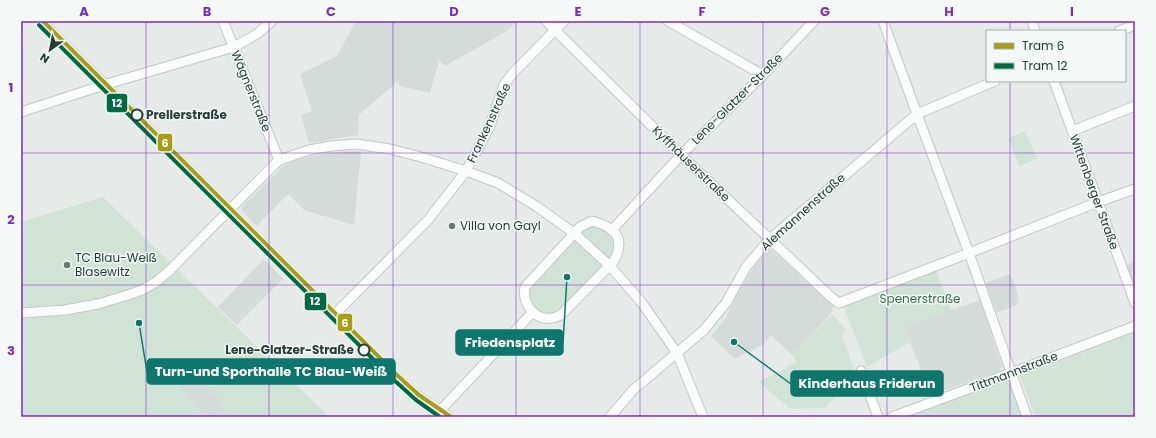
<svg xmlns="http://www.w3.org/2000/svg" width="1156" height="438" viewBox="0 0 1156 438" font-family="Poppins,sans-serif">
  <style>
    .built { fill: #d4dbd8 }
    .green { fill: #d1e2d7 }
    .lines { fill: none; stroke-linecap: round; stroke-linejoin: round }
    .minor-casing { stroke: #c3c7c5; stroke-width: 11 }
    .minor { stroke: #fbfcfc; stroke-width: 9 }
    .tram-1-casing { stroke: #f4f9f7; stroke-width: 7 }
    .tram-2-casing { stroke: #f4f9f7; stroke-width: 7 }
    .tram-1 { stroke: #a89d16; stroke-width: 4 }
    .tram-2 { stroke: #006b42; stroke-width: 4 }
    .grid { fill: none; stroke: #7b2cbf; stroke-width: 1; stroke-opacity: 0.55 }
    .stop-dot { fill: #f4f9f7; stroke: #253c37; stroke-width: 2 }
    .poi-dot { fill: #697975; stroke: #f4f9f7; stroke-width: 1.5 }
    .labels { text-anchor: middle; stroke-width: 3; stroke-linejoin: round; paint-order: stroke }
    .street-label { font-size: 12px; fill: #253c37; stroke: #f4f9f7 }
    .stop-label { font-size: 12px; font-weight: bold; fill: #253c37; stroke: #f4f9f7; text-anchor: start }
    .poi-label { font-size: 12px; fill: #253c37; stroke: #f4f9f7; text-anchor: start }
    .park-label { font-size: 12px; fill: #336f4f; stroke: #f4f9f7 }
    .leader { fill: none; stroke: #0f766e; stroke-width: 1.5 }
    .callout-dot { fill: #0f766e; stroke: #f4f9f7; stroke-width: 1.5 }
    .callout { fill: #0f766e; stroke: #0f766e; stroke-width: 1.5 }
    .callout-label { font-size: 13px; text-anchor: middle; font-weight: bold; fill: #fff }
    .line-badge { stroke: #f4f9f7; stroke-width: 1.5 }
    .badge-label { font-size: 11px; text-anchor: middle; font-weight: bold; fill: #fff }
    .neatline { fill: none; stroke: #7b2cbf; stroke-width: 1.5 }
    .grid-label { font-size: 13px; text-anchor: middle; font-weight: bold; fill: #7b2cbf }
  </style>
  <rect width="100%" height="100%" fill="#e6eae8"/>
  <g class="built">
    <path d="M356,21H415L416,22L418,21H517L507,31L445,66L439,60L430,93L399,86V80L359,115L358,135L309,143L301,115L312,111L300,74L337,56Z"/>
    <path d="M345,151H361L354,225L304,210L288,194L257,226L242,211V207L283,166L294,161L311,156Z"/>
    <path d="M770,248L830,304L834,305L831,313L793,356L771,335L764,344L735,359L711,336L725,319L735,299L751,271L763,255Z"/>
    <path d="M264,259L283,279L237,325L218,307Z"/>
    <path d="M1135,262V289L1126,265Z"/>
    <path d="M1010,274L1016,288L1019,304L997,313L986,283Z"/>
    <path d="M980,300L1002,366L999,371L931,395L910,342L906,328L910,324Z"/>
    <path d="M196,371L227,410L219,417H203L181,388V385Z"/>
  </g>
  <g class="green">
    <path d="M1025,131L1037,159L1019,166L1008,138Z"/>
    <path d="M103,197L329,417H219L227,410L196,371L181,385V388L203,417H21V222Z"/>
    <path d="M595,226L602,227L613,237L616,243L613,258L560,312L547,315L541,313L536,309L532,305L530,300L529,291L531,285L584,230L589,227Z"/>
    <path d="M936,271L951,310L910,324L906,328L910,342L867,367L843,305Z"/>
    <path d="M832,314L846,330L842,336L856,374L825,408L790,409L759,382L796,362L793,356Z"/>
    <path d="M1135,332V417H1035L1020,376Z"/>
    <path d="M1007,380L1010,382L1023,417H909Z"/>
  </g>
  <g class="lines">
    <g class="minor-casing">
      <g id="minor">
        <path d="M41,21L397,378L418,396L449,417"/>
        <path d="M223,21L279,160"/>
        <path d="M546,21L681,155L832,298L839,303L969,253L1098,202L1135,189"/>
        <path d="M668,21L763,75"/>
        <path d="M883,21L917,114L969,253L1027,417"/>
        <path d="M1032,21L1035,31"/>
        <path d="M1119,31L1135,25"/>
        <path d="M1054,81L1135,303"/>
        <path d="M21,112L107,84L234,47L257,34L272,21"/>
        <path d="M1072,131L1135,106"/>
        <path d="M592,221C615,227 626,238 614,261L561,315C558,316 555,318 552,318C534,321 522,303 525,287L580,227Z"/>
        <path d="M612,230L681,155L763,75L814,21"/>
        <path d="M21,313L65,310L98,304L131,294L142,290L156,282L168,272L279,160L309,150L331,146L356,144L390,149L421,157L466,171L498,183L536,206L574,233L610,266L642,303L677,353L703,417"/>
        <path d="M334,315L428,220L466,171L489,128L504,85L512,74L564,21"/>
        <path d="M861,371L878,417"/>
        <path d="M434,417L533,312"/>
        <path d="M610,417L633,390L704,330L726,303L746,267L770,239L917,114L995,81"/>
        <path d="M892,417L1011,373L1135,326"/>
      </g>
    </g>
    <use href="#minor" class="minor"/>
    <g class="tram-1-casing">
      <path id="tram-1" d="M43,21L398,376L419,395L451,417"/>
    </g>
    <g class="tram-2-casing">
      <path id="tram-2" d="M39,25L394,380L416,400L440,417"/>
    </g>
    <use href="#tram-1" class="tram-1"/>
    <use href="#tram-2" class="tram-2"/>
  </g>
  <path class="grid" d="M146,21V417M269,21V417M393,21V417M516,21V417M640,21V417M763,21V417M887,21V417M1010,21V31M1010,81V417M21,153H1135M21,285H1135"/>
  <g class="stop-dot">
    <circle cx="137" cy="115" r="5.5"/>
    <circle cx="364" cy="350" r="5.5"/>
  </g>
  <g class="poi-dot">
    <circle cx="452" cy="226" r="4"/>
    <circle cx="67" cy="265" r="4"/>
  </g>
  <g class="labels">
    <g class="street-label">
      <text transform="translate(251 91) rotate(68)" y="4">Wägnerstraße</text>
      <text transform="translate(737 99) rotate(-45)" y="4">Lene-Glatzer-Straße</text>
      <text transform="translate(489 123) rotate(-65)" y="4">Frankenstraße</text>
      <text transform="translate(691 164) rotate(44)" y="4">Kyffhäuserstraße</text>
      <text transform="translate(1094 192) rotate(70)" y="4">Wittenberger Straße</text>
      <text transform="translate(803 212) rotate(-42)" y="4">Alemannenstraße</text>
      <text transform="translate(1014 372) rotate(-21)" y="4">Tittmannstraße</text>
    </g>
    <g class="stop-label">
      <text x="146" y="119">Prellerstraße</text>
      <text x="354" y="354" text-anchor="end">Lene-Glatzer-Straße</text>
    </g>
    <g class="poi-label">
      <text x="460" y="230">Villa von Gayl</text>
      <text x="75" y="262">TC Blau-Weiß<tspan x="75" dy="14">Blasewitz</tspan></text>
    </g>
    <g class="park-label">
      <text x="920" y="303">Spenerstraße</text>
    </g>
  </g>
  <path class="leader" d="M567 277L563 343M139 323L147 372M734 342L791 384"/>
  <g class="callout-dot">
    <circle cx="567" cy="277" r="4"/>
    <circle cx="139" cy="323" r="4"/>
    <circle cx="734" cy="342" r="4"/>
  </g>
  <g class="callout">
    <rect x="456" y="330" width="107" height="25" rx="4"/>
    <rect x="147" y="359" width="248" height="25" rx="4"/>
    <rect x="791" y="371" width="152" height="25" rx="4"/>
  </g>
  <g class="callout-label">
    <text x="510" y="347">Friedensplatz</text>
    <text x="271" y="376">Turn-und Sporthalle TC Blau-Weiß</text>
    <text x="867" y="388">Kinderhaus Friderun</text>
  </g>
  <g class="line-badge">
    <rect x="106" y="93" width="22" height="20" rx="4" fill="#006b42"/>
    <rect x="157" y="133" width="16" height="19" rx="4" fill="#a89d16"/>
    <rect x="304" y="292" width="23" height="19" rx="4" fill="#006b42"/>
    <rect x="337" y="313" width="16" height="19" rx="4" fill="#a89d16"/>
  </g>
  <g class="badge-label">
    <text x="117" y="107">12</text>
    <text x="165" y="147">6</text>
    <text x="315" y="305">12</text>
    <text x="345" y="327">6</text>
  </g>
  <rect width="1156" height="438" fill="none" stroke="#f4f9f7" stroke-width="44"/>
  <rect x="986" y="30" width="140" height="52" fill="#f4f9f7" stroke="#a1adaa"/>
  <rect x="994" y="43" width="20" height="6" fill="#a89d16" stroke="#a1adaa"/>
  <text x="1022" y="50" font-size="12" fill="#253c37">Tram 6</text>
  <rect x="994" y="63" width="20" height="6" fill="#006b42" stroke="#a1adaa"/>
  <text x="1022" y="70" font-size="12" fill="#253c37">Tram 12</text>
  <g transform="translate(50 50) rotate(213)" stroke="#f4f9f7" stroke-width="3" paint-order="stroke">
  <path d="M0-3L7 15L0 10L-7 15Z" fill="#253c37"/>
  <text y="-6" font-size="11" font-weight="bold" text-anchor="middle" fill="#253c37">N</text>
  </g>
  <rect x="22" y="22" width="1112" height="394" class="neatline"/>
  <g class="grid-label">
    <text x="84" y="16">A</text>
    <text x="207" y="16">B</text>
    <text x="331" y="16">C</text>
    <text x="454" y="16">D</text>
    <text x="578" y="16">E</text>
    <text x="702" y="16">F</text>
    <text x="825" y="16">G</text>
    <text x="949" y="16">H</text>
    <text x="1072" y="16">I</text>
    <text x="11" y="92">1</text>
    <text x="11" y="224">2</text>
    <text x="11" y="355">3</text>
  </g>
</svg>
